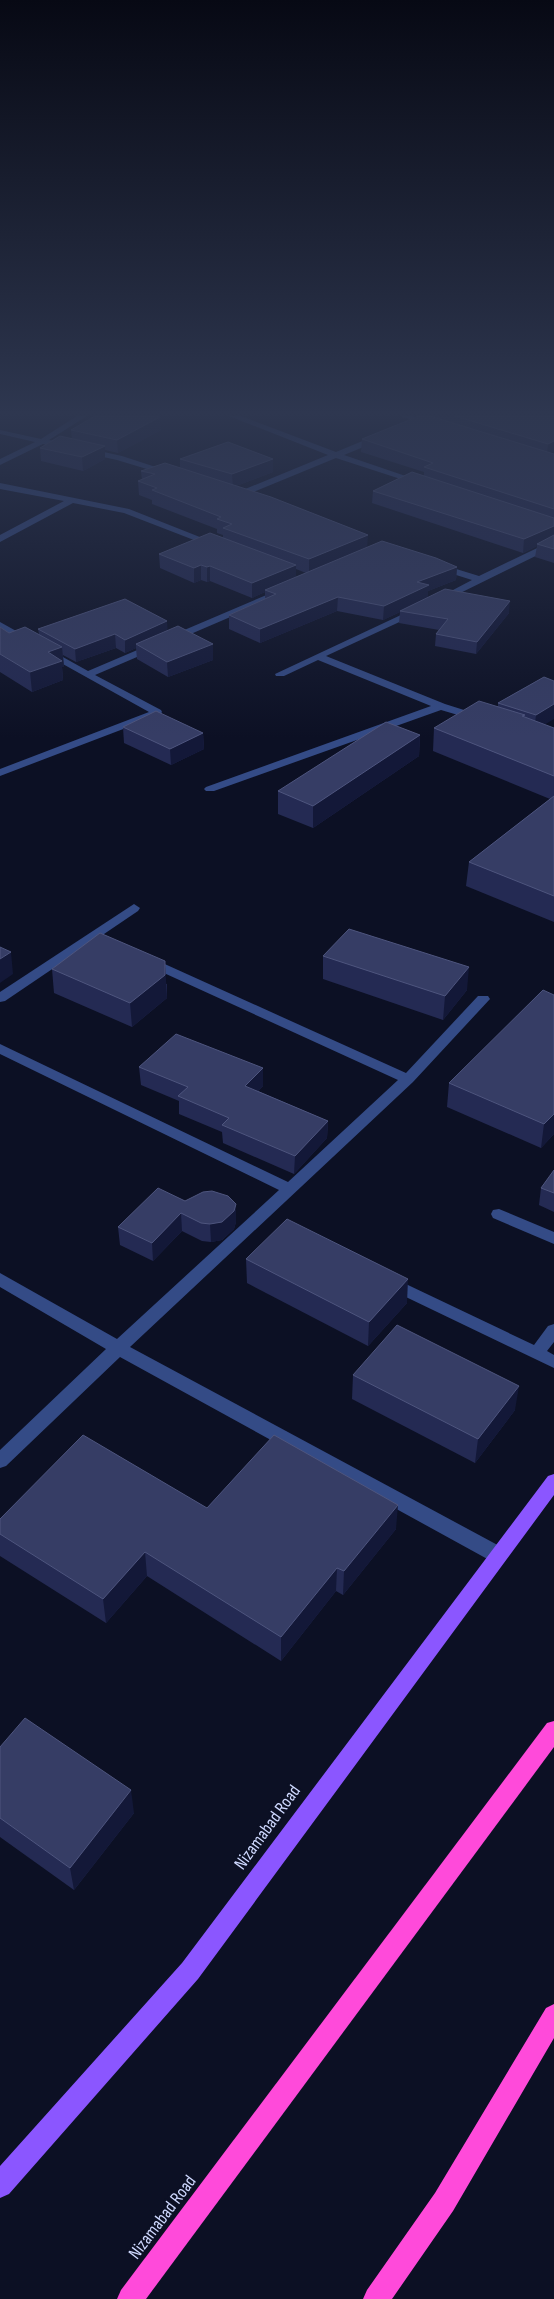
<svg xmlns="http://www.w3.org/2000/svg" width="554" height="2299" viewBox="0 0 554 2299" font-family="'Sofia Sans Condensed',sans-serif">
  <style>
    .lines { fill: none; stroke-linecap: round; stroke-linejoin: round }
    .minor { fill: #344b86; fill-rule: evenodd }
    .major { fill: #8b56ff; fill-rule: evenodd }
    .highway { fill: #ff4ada; fill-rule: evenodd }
    .wall { fill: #242a53; fill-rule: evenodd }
    .shaded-wall { fill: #131838 }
    .building { fill: #363d65; stroke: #4e557e }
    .labels { text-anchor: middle; stroke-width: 4.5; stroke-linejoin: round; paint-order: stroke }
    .near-street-label { font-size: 18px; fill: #cfd9ff; stroke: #0c1024 }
  </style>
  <rect width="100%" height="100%" fill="#0c1024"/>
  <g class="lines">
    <g class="minor">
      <path d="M77,416H87L49,440L122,456L174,473L170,476L117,460L43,444L0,465V459L35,442L0,434V430L41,439Z"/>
      <path d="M229,416H241L336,452L377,435H383V439L344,455L426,483L419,485L336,458L244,496H238V492L328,455Z"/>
      <path d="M400,416H413L434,424L430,426Z"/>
      <path d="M0,483L129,509L220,545L212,547L124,513L73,503L0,542V535L64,501L0,489Z"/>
      <path d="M554,540V547L442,602L439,603L434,600L472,580L434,568V564H440L479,576Z"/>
      <path d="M283,588L286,589V593L95,675L161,710L162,712L160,715L0,776V769L149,712L0,629V622L88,671Z"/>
      <path d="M418,607L423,610L421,612L326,656L445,704L483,716V720H475L441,710L214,791H206L204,789L206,787L431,706L318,660L284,676H276L275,674Z"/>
      <path d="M134,904L140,908L138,911L5,1001L0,1002V992Z"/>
      <path d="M147,956L406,1073L478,996H488L490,999L413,1082L130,1347L505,1549L507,1555L505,1561L498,1563L491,1561L120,1357L6,1466L0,1468V1450L106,1349L0,1287V1273L117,1339L279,1190L0,1054V1044L288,1182L398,1080L142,963L140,960Z"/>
      <path d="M499,1209L554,1232V1244L493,1218L491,1214L493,1210Z"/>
      <path d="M389,1276L534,1345L548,1326L554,1324V1342L547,1351L554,1355V1368L383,1286L381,1282L383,1278Z"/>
    </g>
    <path class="major" d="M554,1474V1495L198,1979L9,2194L0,2198V2166L182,1963L548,1476Z"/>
    <g class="highway">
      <path d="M554,1721V1747L146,2299H117L121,2290L547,1723Z"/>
      <path d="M554,2004V2038L453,2211L392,2299H363L367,2290L435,2193L546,2008Z"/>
    </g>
  </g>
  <g class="wall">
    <path d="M419,416H554V451L549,453L554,454V563L535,557L537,546L523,553L372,503L373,491L424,476V472L361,452L362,439Z"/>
    <path d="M71,430H161L118,453L105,450V459L83,471L41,461L40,448L72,439Z"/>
    <path d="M180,459H273V472L236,486L367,547L457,567L456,580L428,591V597L509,613L476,654L435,646L436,634L439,630L399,623L400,612L383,620L337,611L260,643L229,629V615L265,599V592L252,598L210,581L207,582L201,580L194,583L160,568L159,554L223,538V535L217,533V529L152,504V500L139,495L138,481L142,480L141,471L180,468ZM296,569L306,573L296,577Z"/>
    <path d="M167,621V630L213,660L168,677L137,659L136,648L125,653L116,648L76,662L63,655L64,667H62L63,680L32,692L0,672V627L9,633L39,634L38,629Z"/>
    <path d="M544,677V725L554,728V922L466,886L469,862L550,799L433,751L434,728L498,706V703Z"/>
    <path d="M123,727L203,733L204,749L171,765L124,743Z"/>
    <path d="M420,735L419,756L313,828L278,814V791Z"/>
    <path d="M323,956L467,990L443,1020L323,979Z"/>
    <path d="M52,969L167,984V998L132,1027L54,993Z"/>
    <path d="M554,995V1134L541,1148L447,1107L449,1083Z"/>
    <path d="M139,1067L263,1068V1086L258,1091L328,1121L327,1138L294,1174L223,1143L222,1132L179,1114V1101L141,1085Z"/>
    <path d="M554,1170V1212L539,1205L541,1188Z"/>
    <path d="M185,1201L236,1222L234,1229L222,1240L211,1242L202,1241L182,1231L153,1261L120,1245L118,1227Z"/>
    <path d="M246,1259L407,1303L368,1346L247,1283Z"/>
    <path d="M353,1375L515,1410L475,1463L352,1399Z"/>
    <path d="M207,1508L396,1529L343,1595L336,1591L281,1661L147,1576L106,1623L0,1556V1519Z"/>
    <path d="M0,1747L134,1813L74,1890L0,1837Z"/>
  </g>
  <g class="shaded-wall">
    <path d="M160,417L161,430L118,453L117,440Z"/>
    <path d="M554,441V451L547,454L548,444Z"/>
    <path d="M105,446V459L83,471L82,457Z"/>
    <path d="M273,459V472L233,487L232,474Z"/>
    <path d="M554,526V538L537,544V546L523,553L524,539Z"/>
    <path d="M368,535L367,549L309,574V559Z"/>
    <path d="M201,565V580L194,583V568Z"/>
    <path d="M296,565V579L265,590V592L252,598V583Z"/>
    <path d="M210,566V581L207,582V567Z"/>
    <path d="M457,567L456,580L428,591V598L400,611V612L383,620L384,606L417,582Z"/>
    <path d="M338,597L337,611L260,643V629Z"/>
    <path d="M510,601L509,613L476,654L477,642Z"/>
    <path d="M167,621L168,635L136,644V648L125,653V640Z"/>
    <path d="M115,634L116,648L76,662L75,649Z"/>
    <path d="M213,644V660L168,677L167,662Z"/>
    <path d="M62,647L64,667H62L63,680L32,692L30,672L48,652Z"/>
    <path d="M554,704V719L534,731L536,715Z"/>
    <path d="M203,733L204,749L171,765L170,749Z"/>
    <path d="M420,735L419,756L313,828V806Z"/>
    <path d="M11,952L13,974L0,983V959Z"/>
    <path d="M165,961L167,998L132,1027L130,1003Z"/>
    <path d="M469,967L467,990L443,1020L445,996Z"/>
    <path d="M263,1068V1086L245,1104V1086Z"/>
    <path d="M554,1114V1134L541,1148L544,1124Z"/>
    <path d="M328,1121L327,1138L294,1174L295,1156Z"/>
    <path d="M236,1204V1222L234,1229L222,1240L211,1242L210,1224Z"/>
    <path d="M181,1213L182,1231L153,1261L152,1243Z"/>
    <path d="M408,1279L407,1303L368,1346L369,1322Z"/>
    <path d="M519,1386L515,1410L475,1463L478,1439Z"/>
    <path d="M398,1505L396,1529L343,1595L344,1571Z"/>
    <path d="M145,1552L147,1576L106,1623L103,1599Z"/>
    <path d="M337,1568L336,1591L281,1661V1637Z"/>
    <path d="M131,1790L134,1813L74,1890L70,1868Z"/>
  </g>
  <g class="building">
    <path d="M95,416H155L160,417L117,440L71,430Z"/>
    <path d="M419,416H430L554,454V509L424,467L433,463L362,439Z"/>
    <path d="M455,416H554V441L548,444Z"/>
    <path d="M60,436L105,446L82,457L40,448Z"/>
    <path d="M228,442L273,459L232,474L180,459Z"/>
    <path d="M165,463L271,497L368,535L309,559L223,528L232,524L217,519L221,517L152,490L157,488L138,481L155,474L141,471Z"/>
    <path d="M412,472L554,518V526L524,539L373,491Z"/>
    <path d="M210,533L296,565L252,583L210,566L207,567L201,565L194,568L159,554Z"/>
    <path d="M554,535V549L537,544Z"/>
    <path d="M382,541L436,558L457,567L417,582L429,585L384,606L338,597L260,629L229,615L276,594L265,590Z"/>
    <path d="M445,589L510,601L477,642L436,634L448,619L400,611Z"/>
    <path d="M125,599L167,621L125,640L115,634L75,649L38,629Z"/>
    <path d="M178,626L213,644L167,662L136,644Z"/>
    <path d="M0,627L9,633L25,627L62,647L48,652L62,661L30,672L0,654Z"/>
    <path d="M544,677L554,681V704L536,715L498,703Z"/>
    <path d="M479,701L525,715L522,716L554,728V776L434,728Z"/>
    <path d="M156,711L203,733L170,749L123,727Z"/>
    <path d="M386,722L420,735L313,806L278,791Z"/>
    <path d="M554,796V896L469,862Z"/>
    <path d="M349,929L469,967L445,996L323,956Z"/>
    <path d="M100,933L165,961V975L130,1003L52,969Z"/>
    <path d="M0,947L11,952L0,959Z"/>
    <path d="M543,990L554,995V1114L544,1124L449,1083Z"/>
    <path d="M176,1034L263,1068L245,1086L328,1121L295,1156L222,1125L229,1118L178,1096L188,1087L139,1067Z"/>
    <path d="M554,1170V1193L541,1188Z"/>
    <path d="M158,1188L185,1201L203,1192L212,1191L228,1196L236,1204L234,1211L222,1222L210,1224L201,1223L181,1213L152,1243L118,1227Z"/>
    <path d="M287,1219L408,1279L369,1322L246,1259Z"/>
    <path d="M397,1325L519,1386L478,1439L353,1375Z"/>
    <path d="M83,1435L207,1508L274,1435L398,1505L344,1571L337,1568L281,1637L145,1552L103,1599L0,1534V1519Z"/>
    <path d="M25,1718L131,1790L70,1868L0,1818V1747Z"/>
  </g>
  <linearGradient id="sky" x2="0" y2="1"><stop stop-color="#070914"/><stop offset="0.56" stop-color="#2e3750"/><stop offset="1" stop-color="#2e3750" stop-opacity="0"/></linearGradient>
  <rect width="554" height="738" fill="url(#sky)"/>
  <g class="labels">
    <g class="near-street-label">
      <text transform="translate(267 1827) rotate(-54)" y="6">Nizamabad Road</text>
      <text transform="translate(162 2217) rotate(-53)" y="6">Nizamabad Road</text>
    </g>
  </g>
</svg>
